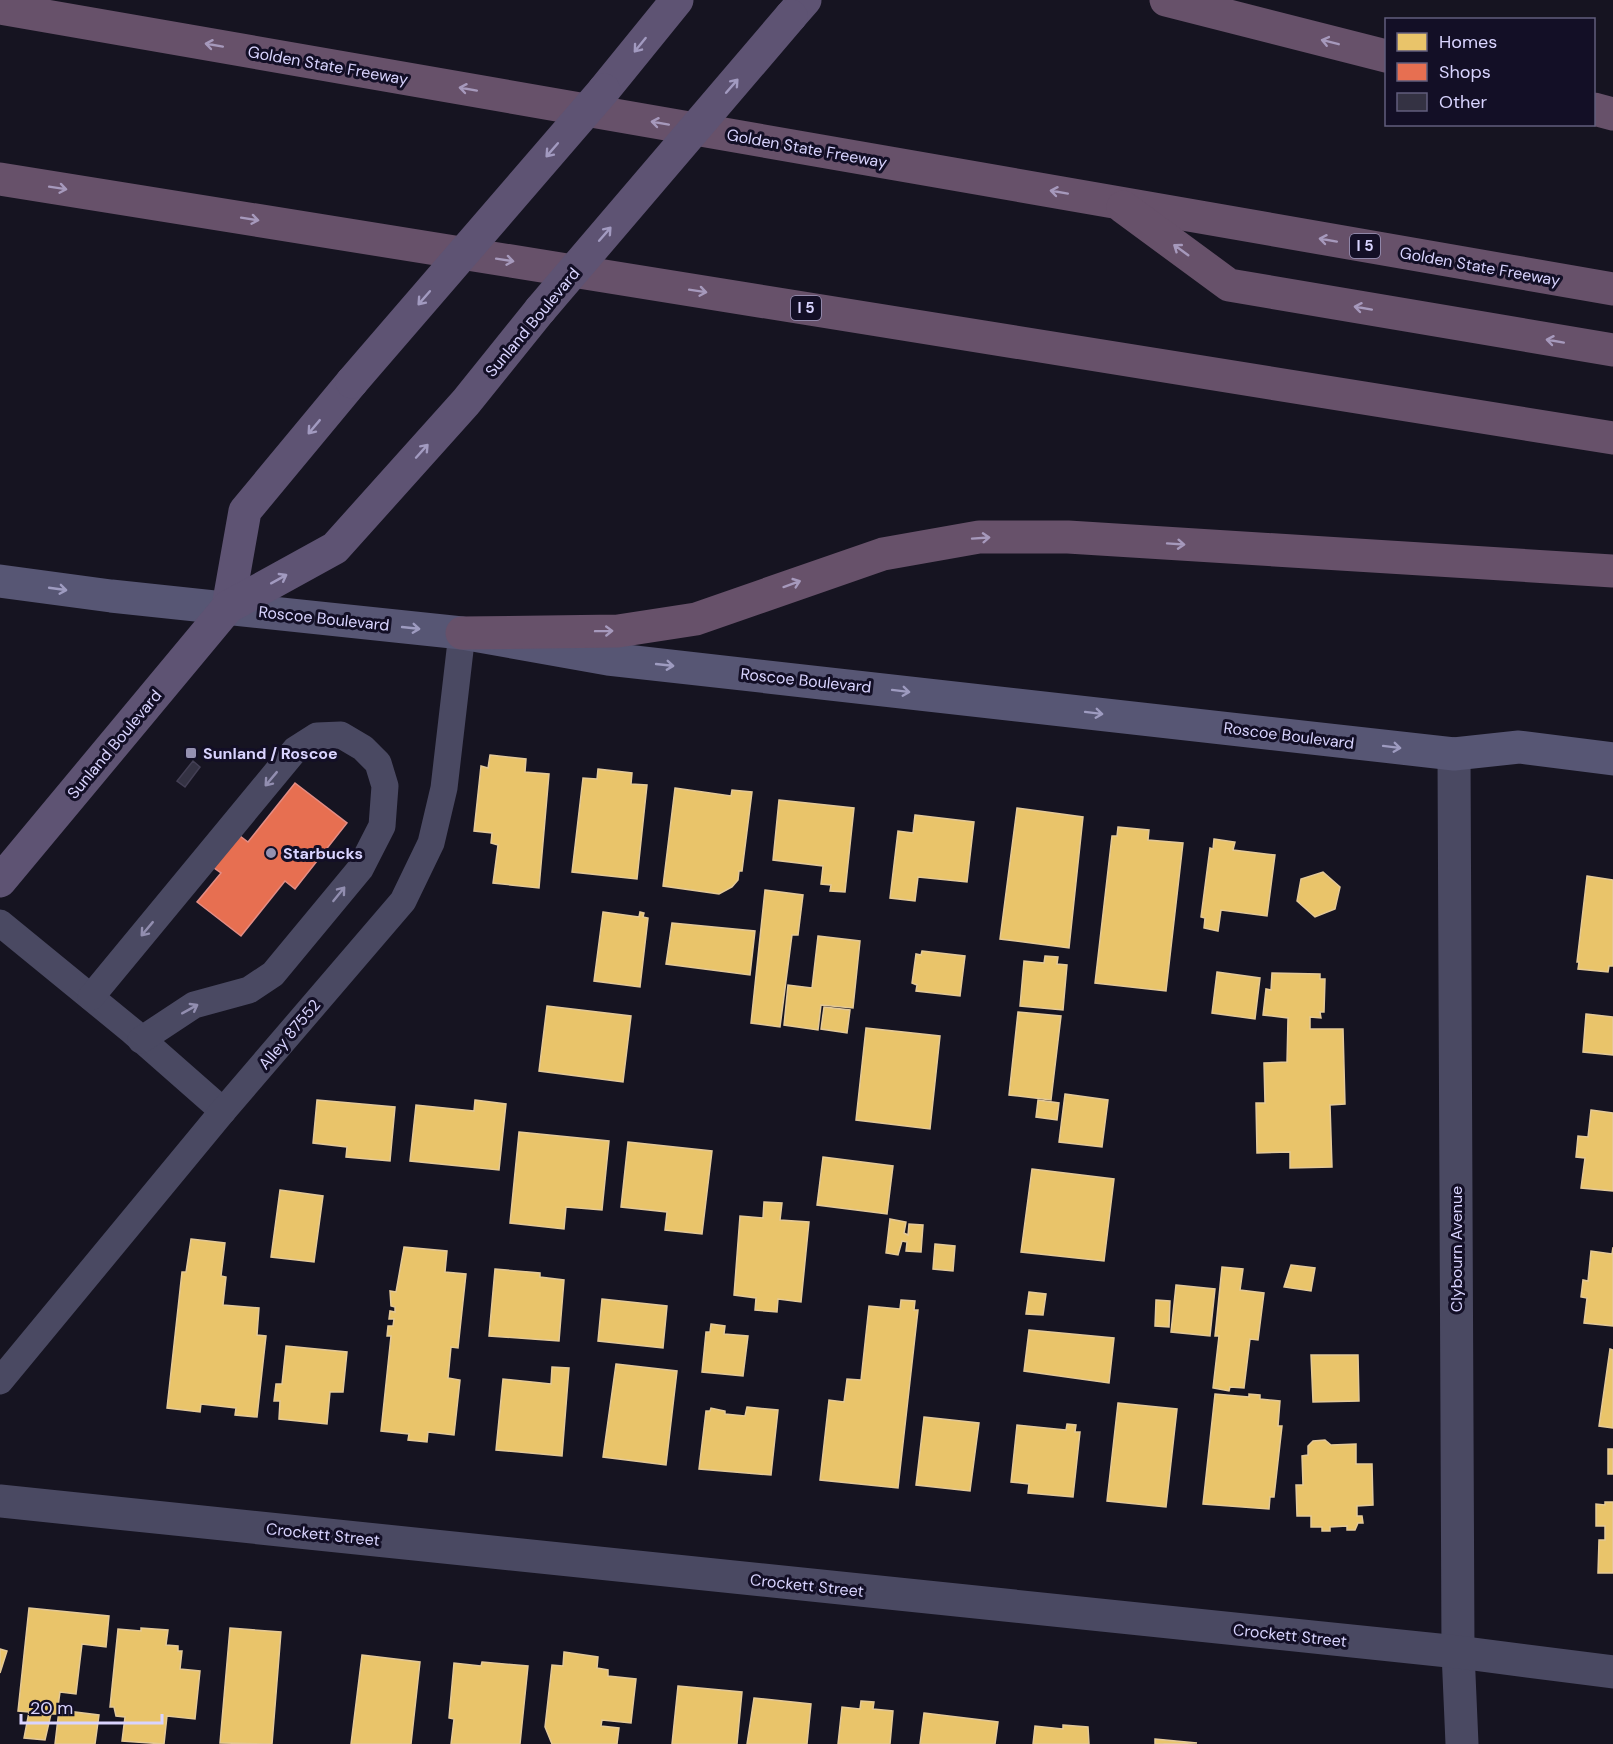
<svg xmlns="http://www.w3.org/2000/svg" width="1613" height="1744" viewBox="0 0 1613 1744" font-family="'DM Sans',sans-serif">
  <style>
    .homes { fill: #e9c46a; stroke: #e4c997; stroke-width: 1.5 }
    .shops { fill: #e76f51; stroke: #e38d85; stroke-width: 1.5 }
    .building { fill: #343243; stroke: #433f54; stroke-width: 1.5 }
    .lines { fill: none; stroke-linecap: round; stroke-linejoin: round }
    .lane { stroke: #4a4962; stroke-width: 27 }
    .street { stroke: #4a4962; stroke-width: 33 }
    .secondary { stroke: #575674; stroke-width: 33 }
    .primary { stroke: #5e5373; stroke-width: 33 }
    .highway { stroke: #67516a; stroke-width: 33 }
    .primary-bridge { stroke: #5e5373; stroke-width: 33 }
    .oneway { stroke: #a699bc }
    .oneway2 { stroke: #a29ac0 }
    .oneway3 { stroke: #9e9bc0 }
    .oneway4 { stroke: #928eb0 }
    .poi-dot { fill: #9591b1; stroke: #130f26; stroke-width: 2 }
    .labels { text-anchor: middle; stroke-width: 6; stroke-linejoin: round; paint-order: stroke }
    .shield { fill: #130f26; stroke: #9e99be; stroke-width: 1.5 }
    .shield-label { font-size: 15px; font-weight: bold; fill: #d9d4ff }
    .street-label { font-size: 16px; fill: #d9d4ff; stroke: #130f26 }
    .poi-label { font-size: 16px; font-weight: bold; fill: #d9d4ff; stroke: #130f26; text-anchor: start }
  </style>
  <rect width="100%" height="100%" fill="#161421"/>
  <g class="homes">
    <path d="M490,755L526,759L525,772L549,774L539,888L493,883L498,845L491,843L492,833L474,831L481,766L488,768Z"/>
    <path d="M598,769L632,773L631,784L647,785L637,879L572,872L583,778L597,779Z"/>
    <path d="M675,788L731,796L732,790L752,792L742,871H739L738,880L732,887L719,894L663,886Z"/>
    <path d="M779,800L854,808L845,892L830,891L831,885L821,884L823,866L773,860Z"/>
    <path d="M1017,808L1083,817L1069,948L1000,939Z"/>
    <path d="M915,815L974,822L967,882L918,877L915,901L890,898L898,831L913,833Z"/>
    <path d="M1118,827L1149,830L1148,840L1183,843L1166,991L1095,983L1112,836H1117Z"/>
    <path d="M1214,839L1235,842L1233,850L1275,855L1267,916L1221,910L1218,931L1204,928L1205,918L1201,917L1210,848L1213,849Z"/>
    <path d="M1323,872L1340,887L1335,909L1315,917L1297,901L1301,879Z"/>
    <path d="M1587,876L1613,880V966H1609L1608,972L1578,969L1579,962H1577Z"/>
    <path d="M765,890L803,895L798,935H792L780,1027L751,1023Z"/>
    <path d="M603,912L639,917L640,912L644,913L643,917L648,918L640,987L594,981Z"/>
    <path d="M672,923L755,931L750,975L666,964Z"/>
    <path d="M818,936L860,941L853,1008L821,1005L818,1030L784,1025L788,985L812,988Z"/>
    <path d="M922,951L965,956L960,996L916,991L917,985L912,983L916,954L921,955Z"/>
    <path d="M1045,956L1058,957L1057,964L1067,965L1063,1010L1020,1006L1024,961L1044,963Z"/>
    <path d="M1217,972L1260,978L1255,1019L1212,1013Z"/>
    <path d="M1272,973L1320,974V979H1325L1324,1012H1320L1321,1018L1310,1017V1029H1343L1345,1104L1330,1105L1332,1167L1290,1168V1152L1257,1153L1256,1103H1265L1264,1063L1287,1062L1288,1018L1263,1015L1266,989L1271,990Z"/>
    <path d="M547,1006L631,1016L623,1082L539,1071Z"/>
    <path d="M824,1007L850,1010L847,1033L821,1029Z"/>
    <path d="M1018,1012L1061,1016L1051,1100L1009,1095Z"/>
    <path d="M1586,1014L1613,1017V1055L1583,1052Z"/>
    <path d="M866,1028L940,1036L930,1129L856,1120Z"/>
    <path d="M1065,1094L1108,1100L1102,1147L1059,1142Z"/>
    <path d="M317,1100L395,1107L390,1161L346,1157L347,1147L313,1143Z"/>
    <path d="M475,1100L506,1104L499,1170L410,1161L416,1105L474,1111Z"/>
    <path d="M1038,1100L1059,1103L1057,1120L1036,1117Z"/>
    <path d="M1591,1110L1613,1113V1191L1581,1188L1585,1158L1576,1157L1578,1136L1588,1137Z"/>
    <path d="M519,1132L609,1141L602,1210L566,1207L564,1229L510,1223Z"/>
    <path d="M628,1142L712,1151L702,1234L665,1230L667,1212L621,1207Z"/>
    <path d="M823,1157L893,1166L887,1214L817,1205Z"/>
    <path d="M1032,1169L1114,1179L1104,1261L1021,1252Z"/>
    <path d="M280,1190L323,1196L314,1262L271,1257Z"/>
    <path d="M764,1202L782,1203L780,1220L809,1222L801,1302L778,1299L777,1312L755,1310L756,1298L734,1295L740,1216L763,1218Z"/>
    <path d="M890,1219L906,1222L904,1233L908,1235L909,1224L923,1225L921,1252L906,1251L907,1242L902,1241L898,1255L886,1253Z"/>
    <path d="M191,1239L225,1243L221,1276L226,1277L223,1305L259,1308L257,1335L266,1336L257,1417L235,1415L236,1408L201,1404L200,1412L167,1408L182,1272H186Z"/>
    <path d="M935,1244L955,1246L953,1271L933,1269Z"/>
    <path d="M404,1247L447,1251L445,1272L466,1274L458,1348L451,1347L448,1378L460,1380L454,1435L428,1432L427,1442L408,1440L409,1434L381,1431L391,1336H387L388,1326H393L394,1319H389L390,1311L395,1312V1307L391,1306L390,1291L396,1292Z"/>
    <path d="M1613,1247V1326L1584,1323L1587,1298L1581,1297L1583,1280L1588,1281L1591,1251L1612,1254Z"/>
    <path d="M1291,1265L1315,1268L1311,1291L1284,1287Z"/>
    <path d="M1222,1267L1243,1269L1240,1290L1264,1293L1258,1340L1250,1339L1244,1388L1230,1387L1229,1391L1213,1388L1219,1336H1215Z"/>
    <path d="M495,1269L540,1273V1277L564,1280L559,1341L489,1336Z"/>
    <path d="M1176,1285L1215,1289L1210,1336L1171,1332Z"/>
    <path d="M1029,1292L1046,1294L1043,1315L1026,1314Z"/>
    <path d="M602,1299L667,1306L663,1348L598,1341Z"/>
    <path d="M901,1300L915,1301L914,1310H918L898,1488L820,1480L829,1400L844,1402L847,1379L861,1380L869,1306L900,1309Z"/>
    <path d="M1156,1300L1170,1301L1169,1327L1155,1326Z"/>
    <path d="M711,1324L725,1326L724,1334L748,1336L743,1376L702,1372L706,1332H710Z"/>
    <path d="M1029,1330L1114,1338L1109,1383L1024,1371Z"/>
    <path d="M286,1346L347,1352L343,1392H330L327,1424L279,1419L280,1401H274L276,1384H282Z"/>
    <path d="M1610,1349L1613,1350V1428L1599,1426Z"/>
    <path d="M1311,1355H1358L1359,1401L1313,1402Z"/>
    <path d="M616,1364L677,1371L666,1465L603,1457Z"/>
    <path d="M552,1367L569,1368L562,1456L496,1450L503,1379L551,1384Z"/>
    <path d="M1215,1394L1249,1397V1394L1260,1395V1399L1280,1401L1278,1426H1282L1274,1497H1270L1269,1509L1203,1504Z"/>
    <path d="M1118,1403L1177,1409L1166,1507L1107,1501Z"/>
    <path d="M747,1407L778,1410L771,1475L699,1469L706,1411H710L711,1408L725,1411V1414L745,1416Z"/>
    <path d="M924,1417L979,1423L970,1491L916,1485Z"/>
    <path d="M1067,1424L1076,1425L1075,1432H1080L1073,1497L1028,1493L1029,1484L1011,1482L1017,1425L1066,1430Z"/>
    <path d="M1325,1440L1331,1445L1356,1444V1464H1372L1373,1505L1357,1506V1516H1362L1363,1523H1358L1355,1530H1347V1526L1330,1527V1531H1322V1527H1311V1516H1297L1296,1485H1303L1302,1456L1308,1455V1446L1313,1441Z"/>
    <rect x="1608" y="1449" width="5" height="25"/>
    <path d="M1605,1502H1613V1573H1598L1599,1540H1605V1526H1596V1504L1605,1505Z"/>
    <path d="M29,1608L109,1616L106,1647L82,1644L76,1694L60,1692L57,1714H51L45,1740L24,1738L29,1712L18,1711Z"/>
    <path d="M141,1628L168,1630L166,1645L178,1646V1651H182L180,1669L200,1671L195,1719L167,1716L164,1744L122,1741L125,1717L116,1716L114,1707H110L118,1629L141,1631Z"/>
    <path d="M230,1628L281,1632L272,1744L220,1743Z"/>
    <path d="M0,1649L7,1651L0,1673Z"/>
    <path d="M564,1652L598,1657L597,1668L608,1670V1676L636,1679L631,1723L602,1720L601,1726L619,1728L617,1744H552L545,1727L552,1665L563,1666Z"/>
    <path d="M362,1655L420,1662L411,1744H351Z"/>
    <path d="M482,1662L528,1666L520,1744H451L454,1719L449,1718L454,1663L481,1666Z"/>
    <path d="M678,1686L742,1692L737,1744H672Z"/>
    <path d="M754,1698L811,1704L807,1744H747Z"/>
    <path d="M861,1701L874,1702L873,1709L893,1711L890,1744H838L842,1707L860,1709Z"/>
    <path d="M59,1710L99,1715L95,1744H55Z"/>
    <path d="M924,1713L998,1722L995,1744H920Z"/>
    <path d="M1063,1725L1088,1727L1089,1744H1033L1035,1726L1063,1729Z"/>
    <path d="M1155,1739L1197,1743L1155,1744Z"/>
  </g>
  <path class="shops" d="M295,783L347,823L295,889L285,881L241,936L197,902L221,873L210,865L236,833L248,842Z"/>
  <path class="building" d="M193,761L200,767L185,787L177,781Z"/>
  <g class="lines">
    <g class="lane">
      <path d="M0,923L132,1031L223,1111"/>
      <path d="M91,997L295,750L317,736L341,735L363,748L378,763L385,786L382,826L360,869L273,974L249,990L194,1005L141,1040"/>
      <path d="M0,1381L223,1111L403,901L431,843L444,788L462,633"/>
    </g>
    <g class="street">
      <path d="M1454,754L1458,1652L1462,1744"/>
      <path d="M0,1501L1458,1652L1613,1672"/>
    </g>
    <path class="secondary" d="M0,581L111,596L462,633L608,659L1454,754L1519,747L1613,759"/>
    <g class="primary">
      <path d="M791,16L805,0"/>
      <path d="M604,90L677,0"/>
      <path d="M228,607L245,511L352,382"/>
      <path d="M0,881L228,607L335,548L466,402L540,310"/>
    </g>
    <g class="highway">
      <path d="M1166,0L1386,56"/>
      <path d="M0,8L1613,289"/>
      <path d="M1594,109L1613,114"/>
      <path d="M0,179L1613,438"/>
      <path d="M1123,207L1229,285L1613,350"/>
      <path d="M462,633L618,631L696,619L883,554L979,537H1068L1613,571"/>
    </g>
    <g class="primary-bridge">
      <path d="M540,310L791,16"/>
      <path d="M352,382L604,90"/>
    </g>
  </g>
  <defs><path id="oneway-shaft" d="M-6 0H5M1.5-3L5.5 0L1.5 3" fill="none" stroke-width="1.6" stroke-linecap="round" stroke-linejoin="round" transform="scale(1.5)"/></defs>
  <g class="oneway">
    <use href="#oneway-shaft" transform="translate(1330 42) rotate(-166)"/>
    <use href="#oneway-shaft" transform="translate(214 45) rotate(-170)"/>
    <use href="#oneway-shaft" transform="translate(468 89) rotate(-170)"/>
    <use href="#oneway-shaft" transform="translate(660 123) rotate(-170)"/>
    <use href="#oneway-shaft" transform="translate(58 188) rotate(9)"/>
    <use href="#oneway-shaft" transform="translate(1059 192) rotate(-170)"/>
    <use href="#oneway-shaft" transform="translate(250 219) rotate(9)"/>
    <use href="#oneway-shaft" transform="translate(1328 240) rotate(-170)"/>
    <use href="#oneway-shaft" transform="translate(1181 250) rotate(-144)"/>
    <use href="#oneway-shaft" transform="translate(505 260) rotate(9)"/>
    <use href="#oneway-shaft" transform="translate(698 291) rotate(9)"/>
    <use href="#oneway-shaft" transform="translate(1363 308) rotate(-170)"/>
    <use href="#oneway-shaft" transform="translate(1555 341) rotate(-170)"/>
    <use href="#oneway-shaft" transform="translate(981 538) rotate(-4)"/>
    <use href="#oneway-shaft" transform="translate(1176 544) rotate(4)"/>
    <use href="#oneway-shaft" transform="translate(792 584) rotate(-20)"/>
    <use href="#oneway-shaft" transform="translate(604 631) rotate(-1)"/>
  </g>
  <g class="oneway2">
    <use href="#oneway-shaft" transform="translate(640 45) rotate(129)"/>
    <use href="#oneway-shaft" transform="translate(732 86) rotate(-49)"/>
    <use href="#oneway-shaft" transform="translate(552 150) rotate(131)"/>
    <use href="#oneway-shaft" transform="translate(605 234) rotate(-49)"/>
    <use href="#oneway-shaft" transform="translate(424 298) rotate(131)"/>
    <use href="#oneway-shaft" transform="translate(314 427) rotate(130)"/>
    <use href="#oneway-shaft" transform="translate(422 451) rotate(-48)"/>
    <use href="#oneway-shaft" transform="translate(279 579) rotate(-29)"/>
  </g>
  <g class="oneway3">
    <use href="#oneway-shaft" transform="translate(58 589) rotate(8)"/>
    <use href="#oneway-shaft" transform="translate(411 628) rotate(6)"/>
    <use href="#oneway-shaft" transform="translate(665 665) rotate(6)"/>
    <use href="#oneway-shaft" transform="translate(901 691) rotate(7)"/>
    <use href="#oneway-shaft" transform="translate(1094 713) rotate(7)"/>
    <use href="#oneway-shaft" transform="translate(1392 747) rotate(7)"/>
  </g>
  <g class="oneway4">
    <use href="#oneway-shaft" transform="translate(271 779) rotate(130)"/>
    <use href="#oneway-shaft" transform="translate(339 894) rotate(-51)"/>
    <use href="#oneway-shaft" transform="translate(147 929) rotate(130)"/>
    <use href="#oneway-shaft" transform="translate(190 1009) rotate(-29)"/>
  </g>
  <g class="poi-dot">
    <rect x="185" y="747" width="12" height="12" rx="3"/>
    <circle cx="271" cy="853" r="6"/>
  </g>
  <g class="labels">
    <g class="shield">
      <rect x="1350" y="234" width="30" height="24" rx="4.5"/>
      <rect x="791" y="296" width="30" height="24" rx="4.5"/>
    </g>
    <g class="shield-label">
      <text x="1365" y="251">I 5</text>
      <text x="806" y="313">I 5</text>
    </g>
    <g class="street-label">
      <text transform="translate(328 65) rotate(10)" y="6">Golden State Freeway</text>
      <text transform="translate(807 148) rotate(10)" y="6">Golden State Freeway</text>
      <text transform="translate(1480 266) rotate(10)" y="6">Golden State Freeway</text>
      <text transform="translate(532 322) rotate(-50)" y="6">Sunland Boulevard</text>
      <text transform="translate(324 618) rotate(6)" y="6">Roscoe Boulevard</text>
      <text transform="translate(806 680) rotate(6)" y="6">Roscoe Boulevard</text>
      <text transform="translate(1289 735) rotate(7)" y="6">Roscoe Boulevard</text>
      <text transform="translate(114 744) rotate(-50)" y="6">Sunland Boulevard</text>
      <text transform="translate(289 1034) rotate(-50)" y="6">Alley 87552</text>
      <text transform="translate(1456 1249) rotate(-90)" y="6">Clybourn Avenue</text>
      <text transform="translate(323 1534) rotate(6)" y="6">Crockett Street</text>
      <text transform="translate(807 1585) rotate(6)" y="6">Crockett Street</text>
      <text transform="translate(1290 1635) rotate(6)" y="6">Crockett Street</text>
    </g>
    <g class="poi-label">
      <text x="203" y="759">Sunland / Roscoe</text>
      <text x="283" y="859">Starbucks</text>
    </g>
  </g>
  <rect x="1385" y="18" width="210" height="108" fill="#130f26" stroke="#625e7d" stroke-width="1.5"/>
  <rect x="1397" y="33" width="30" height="18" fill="#e9c46a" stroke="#625e7d" stroke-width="1.5"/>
  <text x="1439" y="48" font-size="18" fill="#d9d4ff">Homes</text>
  <rect x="1397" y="63" width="30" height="18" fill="#e76f51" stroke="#625e7d" stroke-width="1.5"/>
  <text x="1439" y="78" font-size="18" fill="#d9d4ff">Shops</text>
  <rect x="1397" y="93" width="30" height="18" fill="#343243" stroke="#625e7d" stroke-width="1.5"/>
  <text x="1439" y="108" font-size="18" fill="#d9d4ff">Other</text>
  <path d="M21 1714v9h141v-9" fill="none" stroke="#d9d4ff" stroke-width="3"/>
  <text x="30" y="1714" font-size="18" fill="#d9d4ff" stroke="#130f26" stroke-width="4.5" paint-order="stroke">20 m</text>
</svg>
